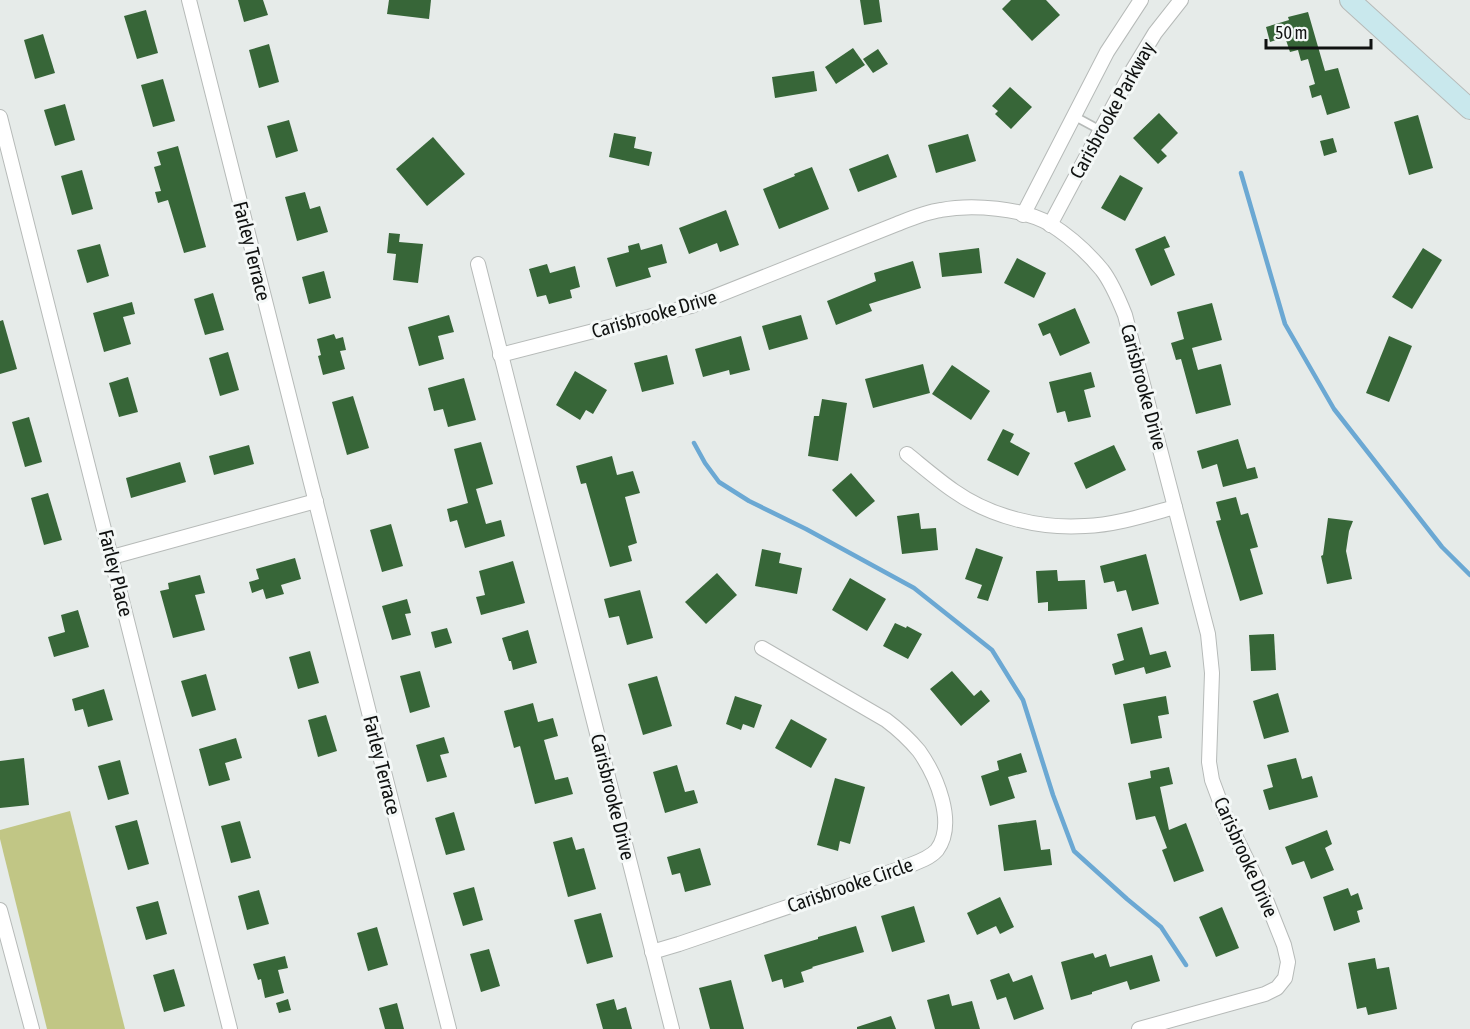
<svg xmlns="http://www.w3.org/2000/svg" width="1470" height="1029" viewBox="0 0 1470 1029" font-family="'Asap Condensed',sans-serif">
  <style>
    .green { fill: #c1c685 }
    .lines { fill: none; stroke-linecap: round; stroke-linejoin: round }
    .stream { stroke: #6ba8d3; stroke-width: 4.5 }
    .building { fill: #376638 }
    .lane-casing { stroke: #b6bab8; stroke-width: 10 }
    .street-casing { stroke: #b6bab8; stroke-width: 16 }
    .secondary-casing { stroke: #b6bab8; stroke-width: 22 }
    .lane { stroke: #fff; stroke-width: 7 }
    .street { stroke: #fff; stroke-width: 14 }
    .secondary { stroke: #c9e8ed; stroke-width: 20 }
    .labels { text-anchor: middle; stroke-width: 6; stroke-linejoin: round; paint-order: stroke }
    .street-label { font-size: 20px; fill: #101211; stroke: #f4f8f7 }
  </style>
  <rect width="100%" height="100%" fill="#e6ebe9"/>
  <path class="green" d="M70,811L125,1029H47L0,839V830Z"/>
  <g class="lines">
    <g class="stream">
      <path d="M1241,173L1285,324L1334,409L1442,547L1470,575"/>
      <path d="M694,443L705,463L719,482L749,501L806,529L914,588L992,650L1023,700L1053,795L1074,851L1127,899L1161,927L1186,965"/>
    </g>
  </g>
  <g class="building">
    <path d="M238,0H263L268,15L244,22Z"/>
    <path d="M389,0H431L429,19L387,14Z"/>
    <path d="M860,0H879L882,22L864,25Z"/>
    <path d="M1011,0H1046L1060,15L1032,41L1002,9Z"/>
    <path d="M146,10L158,53L137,59L124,16Z"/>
    <path d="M1308,12L1325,71L1338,68L1350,108L1327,115L1321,95L1312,98L1309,86L1315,84L1308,59L1301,61L1298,50L1290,52L1285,37L1270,42L1266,27L1289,20L1288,17Z"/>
    <path d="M43,34L55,73L35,79L24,40Z"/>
    <path d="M269,44L279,82L259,88L249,50Z"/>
    <path d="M853,48L865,65L836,84L825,67Z"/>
    <path d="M878,49L888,64L873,73L863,59Z"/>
    <path d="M814,71L817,91L775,98L772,77Z"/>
    <path d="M163,79L175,121L153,127L141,85Z"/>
    <path d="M1010,87L1032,107L1011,129L995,114L998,111L992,106Z"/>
    <path d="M65,104L75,140L55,146L44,110Z"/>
    <path d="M1159,113L1178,133L1161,150L1167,156L1158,164L1133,138Z"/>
    <path d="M1418,115L1433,168L1409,175L1394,122Z"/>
    <path d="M289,120L298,151L276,158L267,126Z"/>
    <path d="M614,133L636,137L634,148L652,152L649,166L609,157Z"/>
    <path d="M968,134L976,161L936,173L928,145Z"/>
    <path d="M433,137L465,174L427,206L396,169Z"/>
    <path d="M1333,138L1337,152L1324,156L1320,141Z"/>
    <path d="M178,146L206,247L184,253L168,200L158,203L155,192L161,191L154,167L161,165L157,152Z"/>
    <path d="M888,154L897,177L858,192L849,169Z"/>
    <path d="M812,167L829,209L779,229L763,189L795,176L794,174Z"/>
    <path d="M82,170L93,209L72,215L61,176Z"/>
    <path d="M1120,175L1143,188L1125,221L1101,208Z"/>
    <path d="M305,192L310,209L320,206L328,232L297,241L285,197Z"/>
    <path d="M726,210L739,245L720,252L717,243L689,254L679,228Z"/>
    <path d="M389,233L400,234L399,242L423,244L418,283L393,280L396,254L387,253Z"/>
    <path d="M1165,236L1170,247L1164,249L1175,275L1151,286L1135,249Z"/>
    <path d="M639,243L641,250L662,244L667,263L648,268L651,277L616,287L607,258L629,252L628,246Z"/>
    <path d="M100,244L109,276L87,283L77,250Z"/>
    <path d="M979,248L982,273L942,277L939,253Z"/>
    <path d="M1423,248L1442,260L1412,309L1392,297Z"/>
    <path d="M1017,258L1046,273L1034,298L1004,283Z"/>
    <path d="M913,261L921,288L869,304L872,311L836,325L827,301L876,281L874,273Z"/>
    <path d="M547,264L550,273L575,266L580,287L570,290L572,298L549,304L546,295L537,297L529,269Z"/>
    <path d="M324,271L331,298L309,304L302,277Z"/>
    <path d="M213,293L224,330L205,335L194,299Z"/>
    <path d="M132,302L135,314L123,317L131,344L104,352L93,313Z"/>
    <path d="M1212,303L1222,340L1192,348L1198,370L1221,364L1231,405L1196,414L1181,359L1176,360L1171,343L1184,339L1177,312Z"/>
    <path d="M1075,308L1090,343L1060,356L1050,333L1043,336L1038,324Z"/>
    <path d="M449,315L454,332L438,336L444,359L419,366L408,327Z"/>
    <path d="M801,315L808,339L769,350L762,326Z"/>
    <path d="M3,320L17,369L0,374V321Z"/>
    <path d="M334,334L336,339L343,337L346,350L340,351L345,369L323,375L318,356L321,355L317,339Z"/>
    <path d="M741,336L750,370L730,375L729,370L703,377L695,349Z"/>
    <path d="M1389,336L1412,346L1389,402L1366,393Z"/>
    <path d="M228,352L239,390L220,396L209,358Z"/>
    <path d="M667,355L674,384L642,392L634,363Z"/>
    <path d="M923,364L930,393L873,408L865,379Z"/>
    <path d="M952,365L990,391L971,420L932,394Z"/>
    <path d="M575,371L607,390L593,414L586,410L580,420L556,405Z"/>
    <path d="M1091,372L1095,387L1084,390L1091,417L1068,422L1065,411L1057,413L1049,382Z"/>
    <path d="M128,377L138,412L119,417L109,383Z"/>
    <path d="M464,378L476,420L448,427L443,409L434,411L428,388Z"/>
    <path d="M353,396L369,448L347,455L332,402Z"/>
    <path d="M822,399L847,403L838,461L808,456L814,416H819Z"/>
    <path d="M29,417L42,462L25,467L12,422Z"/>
    <path d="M1003,429L1014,434L1010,442L1030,453L1018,476L987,460Z"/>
    <path d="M1238,439L1247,469L1255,467L1258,478L1223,487L1217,464L1202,469L1197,451Z"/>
    <path d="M481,442L493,484L476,489L486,524L501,520L505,536L465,548L457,520L450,522L447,509L468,503L454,449Z"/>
    <path d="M249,445L254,464L214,475L209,456Z"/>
    <path d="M1114,445L1126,470L1086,489L1074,463Z"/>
    <path d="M612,456L617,475L633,471L640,493L625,497L637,543L628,546L632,561L610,567L586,483L581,484L576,466Z"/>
    <path d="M180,462L186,482L131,498L126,478Z"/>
    <path d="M851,473L875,501L856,517L832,490Z"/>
    <path d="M48,493L62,540L44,545L31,498Z"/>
    <path d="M1236,497L1241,515L1248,513L1258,547L1250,549L1263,594L1240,601L1216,521L1221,520L1216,502Z"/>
    <path d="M919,513L921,529L936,528L938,550L902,554L897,516Z"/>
    <path d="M1328,518L1353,521L1349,531L1346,551L1352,579L1327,584L1321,556L1323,555Z"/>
    <path d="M391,524L403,566L382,572L370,530Z"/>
    <path d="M976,548L1003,557L988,601L977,598L982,585L965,579Z"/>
    <path d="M762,549L781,553L779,563L802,568L797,594L755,586Z"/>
    <path d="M1146,554L1159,604L1132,611L1126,590L1117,592L1114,581L1104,583L1100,566Z"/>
    <path d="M295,558L301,579L281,585L284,594L266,599L263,589L252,593L249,582L259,579L256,569Z"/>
    <path d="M513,561L525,603L481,615L476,597L485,595L479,571Z"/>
    <path d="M1057,570L1058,581L1085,580L1087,609L1048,611V602L1038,603L1036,571Z"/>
    <path d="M717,573L737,595L706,624L685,602Z"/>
    <path d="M200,575L205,593L195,595L205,630L173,638L160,591L169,589L168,583Z"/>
    <path d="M850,578L886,599L867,631L832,610Z"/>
    <path d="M640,590L653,638L627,645L619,616L609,618L604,599Z"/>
    <path d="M407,599L411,613L405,614L411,635L392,640L382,606Z"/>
    <path d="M78,610L89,647L54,657L48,637L65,632L61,615Z"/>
    <path d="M895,623L906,628L907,626L922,634L908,659L883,646Z"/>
    <path d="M1142,627L1150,655L1166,651L1171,667L1146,674L1144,667L1115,675L1112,664L1124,660L1117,634Z"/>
    <path d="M447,628L452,643L435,648L431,632Z"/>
    <path d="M528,630L537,663L513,670L511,661H509L502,638Z"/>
    <path d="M1274,634L1276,670L1251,671L1249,635Z"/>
    <path d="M310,651L319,683L298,689L289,657Z"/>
    <path d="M420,671L430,707L410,713L400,676Z"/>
    <path d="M952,671L974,696L981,690L990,701L961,726L930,689Z"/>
    <path d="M206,674L216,710L192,717L181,681Z"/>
    <path d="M657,676L672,726L643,735L628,684Z"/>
    <path d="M104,689L113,720L88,727L83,709L75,711L72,699Z"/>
    <path d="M1278,693L1289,732L1264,739L1253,701Z"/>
    <path d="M735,696L762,705L754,728L743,724L741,730L726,724Z"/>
    <path d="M1166,696L1169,714L1158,716L1162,738L1131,744L1123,704Z"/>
    <path d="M533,703L538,722L553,718L558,736L544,740L555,780L568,777L573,794L535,804L520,746L514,748L504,711Z"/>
    <path d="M326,715L337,751L318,757L308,720Z"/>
    <path d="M791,719L827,739L811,768L775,748Z"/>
    <path d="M444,737L449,753L440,755L447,777L427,782L416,745Z"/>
    <path d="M236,738L242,758L225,763L230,780L209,786L199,749Z"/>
    <path d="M1021,753L1027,772L1008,777L1015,798L990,806L981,776L999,770L997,761Z"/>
    <path d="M24,758L29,805L0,808V761Z"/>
    <path d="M1296,758L1302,779L1312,776L1318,797L1269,810L1263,790L1273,787L1267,765Z"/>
    <path d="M120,760L129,794L108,800L98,766Z"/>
    <path d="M677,765L685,792L694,790L698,803L665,813L653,772Z"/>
    <path d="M1169,767L1173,784L1160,787L1169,830L1186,823L1204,871L1174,882L1162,850L1167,848L1155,816L1136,820L1128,783L1151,778L1150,771Z"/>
    <path d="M835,778L865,787L850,844L840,841L838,851L817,845Z"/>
    <path d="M454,812L465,850L446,855L435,818Z"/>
    <path d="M137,820L149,864L128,870L115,826Z"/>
    <path d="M1036,820L1041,850L1050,849L1052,865L1004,871L998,825Z"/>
    <path d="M240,821L251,858L231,863L221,826Z"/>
    <path d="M1327,830L1332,844L1325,848L1334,870L1311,879L1304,861L1292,865L1285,847Z"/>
    <path d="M572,837L576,850L584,848L596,889L568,897L553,842Z"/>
    <path d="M700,848L711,885L685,892L680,873L672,875L667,857Z"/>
    <path d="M474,887L483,920L463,926L453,893Z"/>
    <path d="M1348,888L1351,896L1358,893L1363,909L1357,911L1360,922L1334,931L1323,897Z"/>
    <path d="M259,890L269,924L247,930L238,896Z"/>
    <path d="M1000,897L1014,927L1000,934L996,926L977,935L967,913Z"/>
    <path d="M158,901L167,934L146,940L136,907Z"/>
    <path d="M914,906L925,942L892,952L881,916Z"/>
    <path d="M1222,907L1239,948L1216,957L1199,917Z"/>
    <path d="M601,913L613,957L587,964L574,920Z"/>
    <path d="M856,926L864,952L812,967L813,968L801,972L804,982L784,988L782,979L772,982L764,955L818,939V937Z"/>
    <path d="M377,927L388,965L368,971L357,933Z"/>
    <path d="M489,949L500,986L481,992L470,954Z"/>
    <path d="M1093,953L1095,958L1106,954L1110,967L1152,955L1160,981L1130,990L1127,981L1092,992V994L1071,1000L1061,962Z"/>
    <path d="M285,956L288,968L278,970L284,993L265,998L261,979L258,980L253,964Z"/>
    <path d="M1375,958L1377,969L1389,967L1397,1009L1368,1015L1366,1007L1357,1009L1348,963Z"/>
    <path d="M174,969L185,1006L164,1012L153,975Z"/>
    <path d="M1009,973L1013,982L1032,975L1044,1009L1014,1020L1006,997L997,1000L990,980Z"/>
    <path d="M731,980L744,1029H710L699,988Z"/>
    <path d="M949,994L952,1006L972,1001L980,1029H935L927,1000Z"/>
    <path d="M288,999L291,1010L279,1013L276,1003Z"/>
    <path d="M614,999L617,1010L626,1007L632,1029H603L596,1004Z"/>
    <path d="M397,1003L404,1029H385L379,1008Z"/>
    <path d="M891,1016L896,1029H857V1027Z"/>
  </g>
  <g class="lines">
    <g class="lane-casing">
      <path id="lane" d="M1074,116L1100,130"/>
    </g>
    <g class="street-casing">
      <g id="street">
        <path d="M189,0L449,1029"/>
        <path d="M0,117L230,1029"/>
        <path d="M1023,215L1107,52L1141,0"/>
        <path d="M1050,225L1132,71L1155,33L1181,0"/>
        <path d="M478,264L672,1029"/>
        <path d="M500,355L691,306L897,224C912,218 926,212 941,210C972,204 1023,208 1050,224C1069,236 1088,253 1102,270C1112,283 1119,300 1125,315L1208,634L1212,673L1209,762L1212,780L1225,815L1265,897L1284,945L1288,962L1285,978L1277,988L1265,994L1139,1029"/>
        <path d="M907,454C923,467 938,480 954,491C991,517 1040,529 1085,526C1115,525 1146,515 1175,507"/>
        <path d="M112,557L316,501"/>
        <path d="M0,910L32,1029"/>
        <path d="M652,952L679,944L905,867C915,863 929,859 937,850C957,823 936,775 919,751C909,739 898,729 886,720L762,648"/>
      </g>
    </g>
    <g class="secondary-casing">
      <path id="secondary" d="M1350,0L1470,109"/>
    </g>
    <use href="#lane" class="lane"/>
    <use href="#street" class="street"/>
    <use href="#secondary" class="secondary"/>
  </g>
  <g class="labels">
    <g class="street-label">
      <text transform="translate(1112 110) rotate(-61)" y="7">Carisbrooke Parkway</text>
      <text transform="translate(252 251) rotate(76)" y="7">Farley Terrace</text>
      <text transform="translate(654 314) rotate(-16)" y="7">Carisbrooke Drive</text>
      <text transform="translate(1144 387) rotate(75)" y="7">Carisbrooke Drive</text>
      <text transform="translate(116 573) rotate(76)" y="7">Farley Place</text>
      <text transform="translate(382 765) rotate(76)" y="7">Farley Terrace</text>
      <text transform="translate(613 797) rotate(76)" y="7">Carisbrooke Drive</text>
      <text transform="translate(1246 857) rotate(66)" y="7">Carisbrooke Drive</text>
      <text transform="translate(850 885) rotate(-19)" y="7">Carisbrooke Circle</text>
    </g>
  </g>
  <path d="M1266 39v9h105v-9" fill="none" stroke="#101211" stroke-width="3"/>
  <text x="1275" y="39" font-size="18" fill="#101211" stroke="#f4f8f7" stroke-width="4.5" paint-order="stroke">50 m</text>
</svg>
